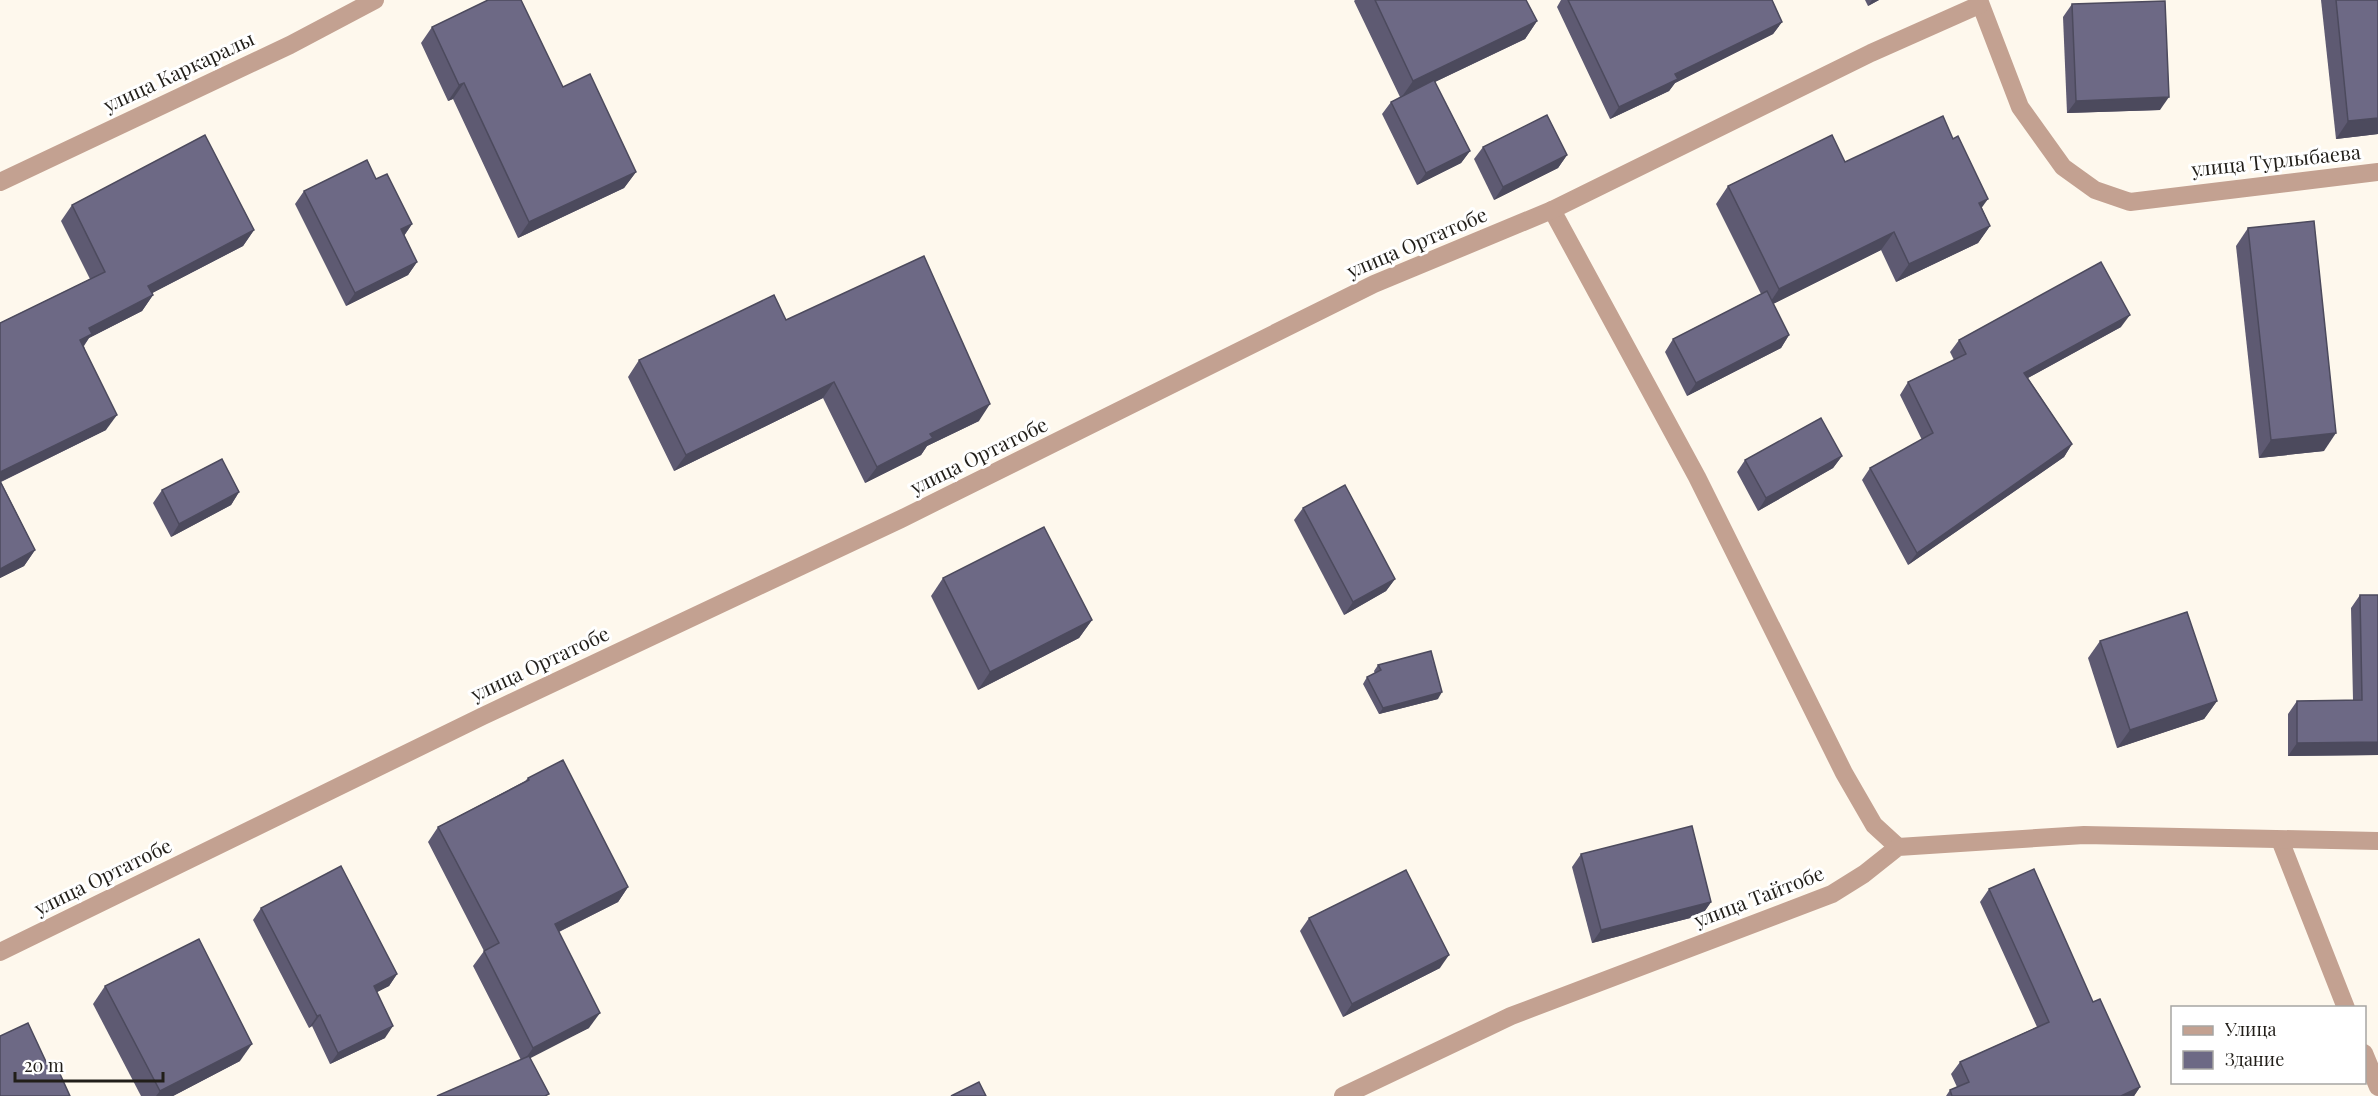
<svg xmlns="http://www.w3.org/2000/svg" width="2378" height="1096" viewBox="0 0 2378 1096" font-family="'Playfair Display',serif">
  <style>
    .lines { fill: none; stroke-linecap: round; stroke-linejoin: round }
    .street { stroke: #c3a191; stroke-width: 18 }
    .wall { fill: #5e5a72 }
    .shaded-wall { fill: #4c4a5d }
    .building { fill: #6d6985; stroke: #4c4a5d; stroke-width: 1.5 }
    .labels { text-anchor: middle; stroke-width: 6; stroke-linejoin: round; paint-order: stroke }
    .street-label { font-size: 20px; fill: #211e19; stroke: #fff }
  </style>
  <rect width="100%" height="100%" fill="#fef8ed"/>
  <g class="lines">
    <g class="street">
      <path d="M1979,0L2020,107L2063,167L2095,190L2130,202L2378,172"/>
      <path d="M0,182L290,45L375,0"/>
      <path d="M1552,210L1697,477L1844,773L1874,825L1898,847"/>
      <path d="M2280,840L2346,1008"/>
      <path d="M0,952L483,716L901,519L1374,284L1552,210L1871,53L1979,5"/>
      <path d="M2364,1053L2378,1087"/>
      <path d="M1343,1096L1511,1016L1832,894L1864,874L1898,847L2084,835L2378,841"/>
    </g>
  </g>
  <g class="wall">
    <path d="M1355,0H1526L1537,21L1525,39L1435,82L1470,151L1461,163L1417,185L1382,114L1391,102L1400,97L1354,1Z"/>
    <path d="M1561,0H1772L1782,22L1773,34L1675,83L1669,91L1610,119L1557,7Z"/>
    <path d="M1865,0H1879L1868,6Z"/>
    <path d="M2321,0H2378V134L2336,139Z"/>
    <path d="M2072,4L2160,110L2067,113L2063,17Z"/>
    <path d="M432,27L563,87L636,172L624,188L518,238L453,99L448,101L421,43Z"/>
    <path d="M1483,147L1567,155L1558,168L1494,200L1474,159Z"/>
    <path d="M1845,162L1982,208L1990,226L1978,243L1896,282L1881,250L1773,304L1789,335L1781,348L1687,396L1665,352L1673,339L1761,294L1716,204L1728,186Z"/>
    <path d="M376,179L412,224L404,236L417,262L408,275L346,306L295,204L304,191Z"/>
    <path d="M72,205L254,230L243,246L152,293L153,295L142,311L89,338L84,346L106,430L1,482L35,550L24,566L0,578V323L90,279L61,221Z"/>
    <path d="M2248,228L2324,451L2259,458L2236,246Z"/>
    <path d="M786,320L979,421L927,446L921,455L865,483L823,398L674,471L628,377L639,360Z"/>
    <path d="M2121,327L2028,378L2072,444L2064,457L1908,565L1862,480L1870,468L1922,440L1900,395L1908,382L1954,360L1950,352L1959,340Z"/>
    <path d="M1842,456L1833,468L1758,511L1737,472L1745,460Z"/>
    <path d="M162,490L239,492L231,505L171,537L153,503Z"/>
    <path d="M1303,508L1395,579L1386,591L1344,615L1294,520Z"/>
    <path d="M943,578L1092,620L1079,638L978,690L931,596Z"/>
    <path d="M2360,595H2378V755L2288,756V714L2297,701L2353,700L2351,608Z"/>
    <path d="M2100,641L2217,701L2204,719L2117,748L2088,658Z"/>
    <path d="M1378,665L1438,699L1379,714L1363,684L1367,677L1375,674L1374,671Z"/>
    <path d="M528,778L628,887L618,902L559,932L589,1028L521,1060L473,966L484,951L428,842L438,827L525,781Z"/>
    <path d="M1581,854L1711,902L1702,915L1592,943L1572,867Z"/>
    <path d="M1989,889L2093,1002L2140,1087L2134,1096H1946L1950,1090L1957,1087L1951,1074L1960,1062L2037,1027L1980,902Z"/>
    <path d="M261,908L397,974L389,986L376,992L385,1038L330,1064L312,1026L309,1028L253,920Z"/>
    <path d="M1309,918L1440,968L1343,1017L1300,931Z"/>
    <path d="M105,986L240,1061L173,1096H141L93,1004Z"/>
  </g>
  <g class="shaded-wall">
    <path d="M1872,0H1879L1868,6Z"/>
    <path d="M1537,21L1525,39L1401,98L1413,81Z"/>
    <path d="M1782,22L1773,34L1675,83L1669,91L1610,119L1619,107L1675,74Z"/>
    <path d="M464,83L453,99L448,101L459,85Z"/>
    <path d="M2169,97L2160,110L2067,113L2076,101Z"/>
    <path d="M2378,118V134L2336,139L2348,121Z"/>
    <path d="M1470,151L1461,163L1417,185L1426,173Z"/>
    <path d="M1567,155L1558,168L1494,200L1503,187Z"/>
    <path d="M636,172L624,188L518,238L529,222Z"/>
    <path d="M1988,199L1975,217L1979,203Z"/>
    <path d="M412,224L403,237L401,229Z"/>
    <path d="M1990,226L1978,243L1896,282L1909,264Z"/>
    <path d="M254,230L243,246L137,301L148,286Z"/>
    <path d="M1894,232L1881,250L1767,307L1779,289Z"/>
    <path d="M417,262L408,275L346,306L355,293Z"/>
    <path d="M153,295L142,311L89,338L81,349L69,355L89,328Z"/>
    <path d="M2130,315L2121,327L2015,385L2024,373Z"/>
    <path d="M1789,335L1781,348L1687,396L1696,383Z"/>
    <path d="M834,382L823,398L674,471L686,455Z"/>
    <path d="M990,404L979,421L927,446L921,455L865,483L877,467L930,434Z"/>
    <path d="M117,415L106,430L0,482V472Z"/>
    <path d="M2336,433L2324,451L2259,458L2271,440Z"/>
    <path d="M2072,444L2064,457L1908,565L1917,553Z"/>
    <path d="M1842,456L1833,468L1758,511L1766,498Z"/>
    <path d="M239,492L231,505L171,537L179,524Z"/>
    <path d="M35,550L24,566L0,578V569Z"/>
    <path d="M1395,579L1386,591L1344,615L1353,602Z"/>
    <path d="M1092,620L1079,638L978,690L990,672Z"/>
    <path d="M1442,692L1438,699L1379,714L1383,708Z"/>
    <path d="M2217,701L2204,719L2117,748L2130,730Z"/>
    <path d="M2378,742V755L2288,756L2297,743Z"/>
    <path d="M628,887L618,902L544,939L555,924Z"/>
    <path d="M1711,902L1702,915L1592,943L1601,930Z"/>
    <path d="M1449,955L1440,968L1343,1017L1352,1004Z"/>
    <path d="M397,974L389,986L366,998L374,986Z"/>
    <path d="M600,1013L589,1028L523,1062L533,1048Z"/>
    <path d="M320,1015L312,1026L309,1028L317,1016Z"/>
    <path d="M393,1026L385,1038L330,1064L338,1053Z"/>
    <path d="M252,1044L240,1061L173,1096H156L160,1091Z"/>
    <path d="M2140,1087L2134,1096H2121Z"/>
  </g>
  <g class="building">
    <path d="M488,0H521L563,87L590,74L636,172L529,222L464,83L459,85L432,27Z"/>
    <path d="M1375,0H1526L1537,21L1413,81Z"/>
    <path d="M1568,0H1772L1782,22L1675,74L1678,79L1619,107Z"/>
    <path d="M2336,0H2378V118L2348,121Z"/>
    <path d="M2165,1L2169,97L2076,101L2072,4Z"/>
    <path d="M1434,80L1470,151L1426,173L1391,102Z"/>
    <path d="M1547,115L1567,155L1503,187L1483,147Z"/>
    <path d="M1943,116L1953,139L1958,136L1988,199L1979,203L1990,226L1909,264L1894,232L1779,289L1728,186L1832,135L1845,162Z"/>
    <path d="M205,135L254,230L148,286L153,295L89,328L92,334L80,340L117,415L0,472V323L105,272L72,205Z"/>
    <path d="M367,160L376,179L387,174L412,224L401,229L417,262L355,293L304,191Z"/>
    <path d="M2314,221L2336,433L2271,440L2248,228Z"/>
    <path d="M924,256L990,404L930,434L933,438L877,467L834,382L686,455L639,360L774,295L786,320Z"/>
    <path d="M2101,262L2130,315L2024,373L2072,444L1917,553L1870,468L1933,433L1908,382L1966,354L1959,340Z"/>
    <path d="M1767,291L1789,335L1696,383L1673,339Z"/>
    <path d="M1821,418L1842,456L1766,498L1745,460Z"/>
    <path d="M222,459L239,492L179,524L162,490Z"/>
    <path d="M0,481L35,550L0,569Z"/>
    <path d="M1345,485L1395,579L1353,602L1303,508Z"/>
    <path d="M1044,527L1092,620L990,672L943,578Z"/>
    <path d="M2360,595H2378V742L2297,743V701L2362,700Z"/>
    <path d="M2187,612L2217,701L2130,730L2100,641Z"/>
    <path d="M1431,651L1442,692L1383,708L1367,677L1381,670L1378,665Z"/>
    <path d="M563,760L628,887L555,924L600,1013L533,1048L484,951L499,943L438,827L529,780L528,778Z"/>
    <path d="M1692,826L1711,902L1601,930L1581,854Z"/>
    <path d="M341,866L397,974L374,986L393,1026L338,1053L320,1015L317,1016L261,908Z"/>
    <path d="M2034,869L2093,1002L2100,999L2140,1087L2121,1096H1952L1950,1090L1969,1082L1960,1062L2049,1022L1989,889Z"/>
    <path d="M1406,870L1449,955L1352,1004L1309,918Z"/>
    <path d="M199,939L252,1044L160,1091L105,986Z"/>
    <path d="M28,1023L48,1066L55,1063L70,1096H0V1036Z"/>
    <path d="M529,1056L549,1094L545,1096H437Z"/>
    <path d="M979,1082L986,1096H951Z"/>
  </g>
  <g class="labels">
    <g class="street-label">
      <text transform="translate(179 72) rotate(-25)" y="7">улица Каркаралы</text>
      <text transform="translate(2276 161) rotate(-6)" y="7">улица Турлыбаева</text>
      <text transform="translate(1417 243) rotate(-23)" y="7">улица Ортатобе</text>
      <text transform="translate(979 456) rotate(-26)" y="7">улица Ортатобе</text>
      <text transform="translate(540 664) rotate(-25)" y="7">улица Ортатобе</text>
      <text transform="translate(103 877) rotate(-26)" y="7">улица Ортатобе</text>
      <text transform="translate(1759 897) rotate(-21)" y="7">улица Тайтобе</text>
    </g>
  </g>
  <rect x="2171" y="1006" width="195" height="78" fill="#ffffff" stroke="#a6a5a3" stroke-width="1.5"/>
  <rect x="2183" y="1026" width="30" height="9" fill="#c3a191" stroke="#a6a5a3" stroke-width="1.5"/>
  <text x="2225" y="1036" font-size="18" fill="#211e19">Улица</text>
  <rect x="2183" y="1051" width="30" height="18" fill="#6d6985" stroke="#a6a5a3" stroke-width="1.5"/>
  <text x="2225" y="1066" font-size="18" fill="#211e19">Здание</text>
  <path d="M15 1072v9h148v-9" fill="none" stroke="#211e19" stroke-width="3"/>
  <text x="24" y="1072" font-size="18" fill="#211e19" stroke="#ffffff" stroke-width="4.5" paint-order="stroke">20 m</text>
</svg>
